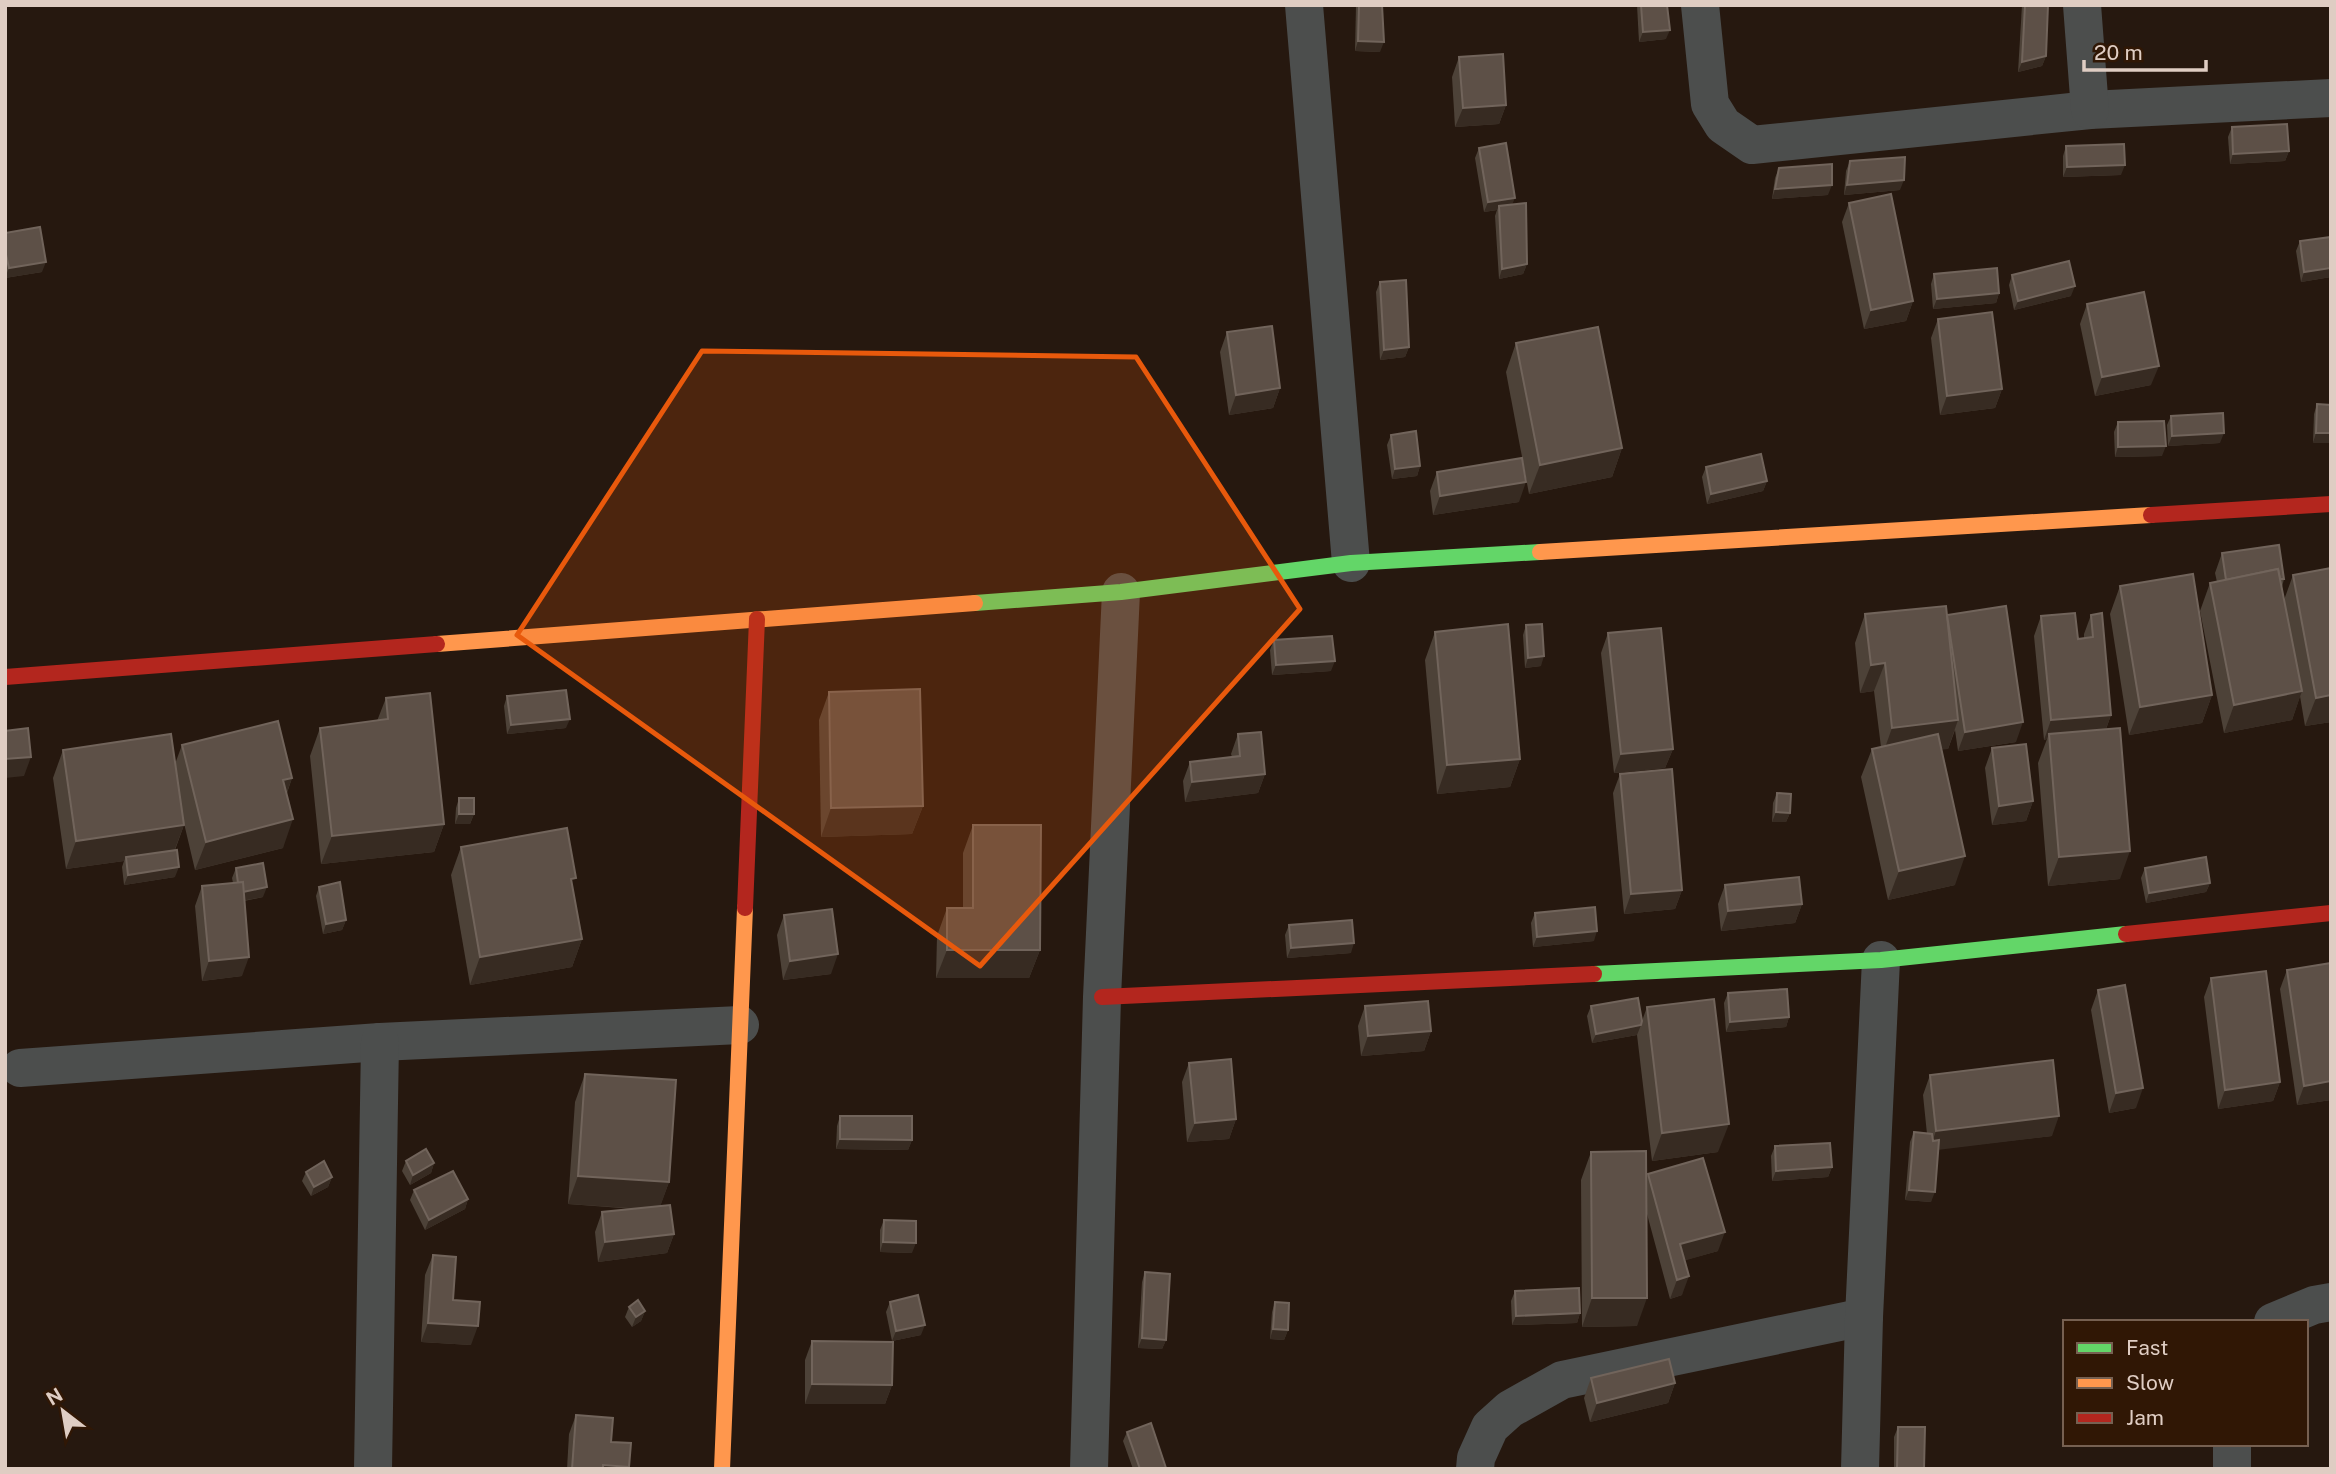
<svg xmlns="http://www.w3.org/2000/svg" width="2336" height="1474" viewBox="0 0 2336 1474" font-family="'Public Sans',sans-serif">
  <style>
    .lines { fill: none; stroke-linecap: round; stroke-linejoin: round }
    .street { stroke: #4c4e4d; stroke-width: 38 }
    .fast { stroke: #63d668; stroke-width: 16 }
    .slow { stroke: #ff974d; stroke-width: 16 }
    .jam { stroke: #b3261e; stroke-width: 16 }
    .wall { fill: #4d4238 }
    .shaded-wall { fill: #372b22 }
    .building { fill: #5d5047; stroke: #71645b; stroke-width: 2 }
    .marked { fill: #e8590c; fill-opacity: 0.2; stroke: #e8590c; stroke-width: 5; stroke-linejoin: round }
  </style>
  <rect width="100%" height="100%" fill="#26180f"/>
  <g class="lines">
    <g class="street">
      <path d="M1304,5L1351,563"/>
      <path d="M1700,5L1710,104L1723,125L1752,145L2090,110L2331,98"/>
      <path d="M2082,5L2090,110"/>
      <path d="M20,1068L380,1042L740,1025"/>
      <path d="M2273,1322L2314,1305L2331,1302"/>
      <path d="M373,1469L380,1042"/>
      <path d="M1089,1469L1102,997L1121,592"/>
      <path d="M1475,1469L1476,1458L1490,1427L1510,1409L1562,1380L1864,1317"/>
      <path d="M1860,1469L1864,1317L1881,960"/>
      <path d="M2232,1469V1444"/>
    </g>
    <g class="fast">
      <path d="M975,603L1121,592L1351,563L1540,552"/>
      <path d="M1594,974L1881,960L2126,934"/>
    </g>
    <g class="slow">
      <path d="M1540,552L2151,515"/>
      <path d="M437,644L975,603"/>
      <path d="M722,1469L745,908"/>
    </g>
    <g class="jam">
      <path d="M2151,515L2331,504"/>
      <path d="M5,677L437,644"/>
      <path d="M745,908L757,619"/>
      <path d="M2126,934L2331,913"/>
      <path d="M1102,997L1594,974"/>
    </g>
  </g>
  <g class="wall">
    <path d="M1356,5H1382L1380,52L1355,51Z"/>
    <path d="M1637,5H1667L1666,39L1639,42Z"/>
    <path d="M2022,5H2025L2046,56L2042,66L2018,72Z"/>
    <path d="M1459,57L1506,105L1499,124L1455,127L1452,77Z"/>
    <path d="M2232,127L2289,151L2285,161L2230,164L2228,137Z"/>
    <path d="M2066,146L2121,175L2063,177V156Z"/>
    <path d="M1479,148L1512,204L1527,264L1523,274L1499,279L1495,216L1497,210L1484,212L1475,158Z"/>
    <path d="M1850,161L1900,190L1844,195L1846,171Z"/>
    <path d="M1779,168L1828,195L1772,199L1775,178Z"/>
    <path d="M1849,203L1913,301L1906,321L1864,329L1842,222Z"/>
    <path d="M5,233L42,272L5,278Z"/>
    <path d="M2331,237V277L2301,282L2296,251L2300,241Z"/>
    <path d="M1934,274L1999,293L1996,303L1933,309L1931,284Z"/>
    <path d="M2012,275L2071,296L2014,310L2009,285Z"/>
    <path d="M1380,282L1409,347L1405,357L1380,360L1376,292Z"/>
    <path d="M2087,304L2151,385L2095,396L2080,324Z"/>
    <path d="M1938,319L2002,389L1995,408L1940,415L1931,338Z"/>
    <path d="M1227,332L1280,388L1273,408L1229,415L1220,352Z"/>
    <path d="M1516,343L1622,448L1612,477L1529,494L1506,372Z"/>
    <path d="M2317,404L2331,405L2313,443L2314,414Z"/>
    <path d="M2171,416L2220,443L2168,446L2167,425Z"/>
    <path d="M2118,422L2162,456L2115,457L2114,432Z"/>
    <path d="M1391,435L1420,466L1417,476L1392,479L1387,445Z"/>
    <path d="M1706,467L1767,481L1763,491L1707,504L1702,477Z"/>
    <path d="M1437,472L1519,502L1433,515L1430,491Z"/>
    <path d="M2222,553L2284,579L2282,587L2284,600L2293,575L2331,568V722L2305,726L2300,696L2292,720L2224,733L2200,611L2210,583L2217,582L2215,573Z"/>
    <path d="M2120,586L2212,695L2202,723L2129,735L2110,614Z"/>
    <path d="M1865,614L1947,616L2016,742L1958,751L1955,730L1948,749H1942L1955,885L1888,900L1861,777L1872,749L1881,747L1874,691L1860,693L1855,643Z"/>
    <path d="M2091,615L2111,715L2106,729L2120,879L2048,886L2038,763L2047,739L2044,740L2034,636L2041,616L2078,639L2084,638V634Z"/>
    <path d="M1526,625L1541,666L1525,668L1523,635Z"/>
    <path d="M1435,632L1520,759L1510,787L1437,794L1425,660Z"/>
    <path d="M1608,633L1673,749L1665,768L1614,773L1601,653Z"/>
    <path d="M1274,640L1331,671L1272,675L1270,650Z"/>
    <path d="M829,692L923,806L912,834L821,837L819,720Z"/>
    <path d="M507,696L566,728L507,734L504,706Z"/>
    <path d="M386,698L444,824L434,852L321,864L310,756L320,728L377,721Z"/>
    <path d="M1238,734L1265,774L1258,793L1185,802L1183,781L1190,762L1232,757L1231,754Z"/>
    <path d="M182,745L292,778L287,793L283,848L195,870L183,819L184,825L175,850V877L124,885L122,867L124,861L66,869L53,778L63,750L175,764Z"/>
    <path d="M1992,748L2033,801L2026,821L1992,825L1985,768Z"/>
    <path d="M1620,774L1682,890L1675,909L1624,914L1613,793Z"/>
    <path d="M1777,793L1790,813L1786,822H1772L1773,803Z"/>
    <path d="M459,798L474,814L470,824H455L456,808Z"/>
    <path d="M973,825L1040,950L1029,978H936L937,936L947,908H963V853Z"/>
    <path d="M461,847L572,887L582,939L572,967L470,985L451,875Z"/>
    <path d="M236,868L263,897L244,901L242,976L202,981L195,906L202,886L233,883L232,878Z"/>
    <path d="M2145,868L2210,883L2206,892L2146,903L2141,878Z"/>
    <path d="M1725,885L1802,904L1795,923L1721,931L1718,904Z"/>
    <path d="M319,887L346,920L342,930L323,934L316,896Z"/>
    <path d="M1535,913L1594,941L1533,947L1531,923Z"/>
    <path d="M784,915L831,974L783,980L777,935Z"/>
    <path d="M1289,925L1351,953L1287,958L1285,935Z"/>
    <path d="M2287,970L2331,1100L2297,1105L2280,989Z"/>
    <path d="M2211,978L2280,1082L2273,1101L2218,1109L2204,997Z"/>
    <path d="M2098,990L2136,1108L2109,1113L2091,1010Z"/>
    <path d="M1728,993L1789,1017L1786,1027L1726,1032L1724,1003Z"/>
    <path d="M1365,1006L1431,1031L1424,1051L1361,1056L1358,1026Z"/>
    <path d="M1591,1006L1642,1021L1647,1007L1718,1152L1652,1161L1637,1035L1592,1043L1587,1016Z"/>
    <path d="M1189,1063L1236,1119L1229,1139L1187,1142L1182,1082Z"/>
    <path d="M585,1074L669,1182L660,1206L674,1234L667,1253L598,1262L595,1232L602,1212L635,1209L568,1204L575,1102Z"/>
    <path d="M1930,1075L2052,1136L1938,1149L1931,1202L1905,1200L1910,1142L1914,1132L1927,1134L1923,1095Z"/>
    <path d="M840,1116L912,1140L908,1150L836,1149L837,1126Z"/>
    <path d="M1775,1146L1832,1167L1828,1177L1772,1181L1771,1156Z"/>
    <path d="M1591,1152L1646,1178L1648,1174L1718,1251L1685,1260L1682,1295L1670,1299L1647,1214L1637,1326L1582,1327L1581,1180Z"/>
    <path d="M406,1161L434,1163L431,1173L410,1185L402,1171Z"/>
    <path d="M306,1172L332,1177L328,1187L311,1196L302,1181Z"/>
    <path d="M414,1190L468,1199L465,1209L425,1230L410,1200Z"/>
    <path d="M884,1220L912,1253L880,1252V1230Z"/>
    <path d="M433,1255L471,1345L421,1342L425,1275Z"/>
    <path d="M1145,1272L1166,1340L1162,1349L1138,1348L1142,1282Z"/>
    <path d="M1515,1291L1580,1313L1577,1323L1512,1325L1511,1301Z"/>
    <path d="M890,1302L921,1335L892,1341L886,1312Z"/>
    <path d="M1275,1302L1288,1330L1284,1340L1270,1339L1272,1312Z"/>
    <path d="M629,1307L645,1311L641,1321L632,1327L625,1317Z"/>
    <path d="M812,1341L892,1385L885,1404H805V1360Z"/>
    <path d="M1591,1378L1675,1383L1668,1403L1590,1422L1584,1398Z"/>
    <path d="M576,1415L611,1442L629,1467L628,1469H567L569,1434Z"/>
    <path d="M1898,1427L1924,1469H1894V1437Z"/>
    <path d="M1127,1432L1166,1468V1469H1133L1123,1441Z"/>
  </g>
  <g class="shaded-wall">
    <path d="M1670,30L1666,39L1639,42L1643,32Z"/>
    <path d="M1358,41L1384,42L1380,52L1355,51Z"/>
    <path d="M2046,56L2042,66L2018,72L2022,62Z"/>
    <path d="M1506,105L1499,124L1455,127L1463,108Z"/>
    <path d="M2289,151L2285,161L2230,164L2233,154Z"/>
    <path d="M2125,165L2121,175L2063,177L2067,167Z"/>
    <path d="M1904,180L1900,190L1844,195L1847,185Z"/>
    <path d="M1832,185L1828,195L1772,199L1775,189Z"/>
    <path d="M1515,198L1511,207L1499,206L1497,210L1484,212L1488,202Z"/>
    <path d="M46,262L42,272L5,278L9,268Z"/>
    <path d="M1527,264L1523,274L1499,279L1502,269Z"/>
    <path d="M2331,268V277L2301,282L2304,272Z"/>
    <path d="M2075,286L2071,296L2014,310L2018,301Z"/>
    <path d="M1999,293L1996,303L1933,309L1937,299Z"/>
    <path d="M1913,301L1906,321L1864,329L1871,310Z"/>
    <path d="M1409,347L1405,357L1380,360L1384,350Z"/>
    <path d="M2159,366L2151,385L2095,396L2102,377Z"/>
    <path d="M1280,388L1273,408L1229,415L1236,395Z"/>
    <path d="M2002,389L1995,408L1940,415L1947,396Z"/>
    <path d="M2224,433L2220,443L2168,446L2172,436Z"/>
    <path d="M2316,433H2331V443H2313Z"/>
    <path d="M2166,446L2162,456L2115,457L2118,447Z"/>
    <path d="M1622,448L1612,477L1529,494L1540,465Z"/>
    <path d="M1420,466L1417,476L1392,479L1395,469Z"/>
    <path d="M1767,481L1763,491L1707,504L1711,494Z"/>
    <path d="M1526,482L1519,502L1433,515L1440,496Z"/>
    <path d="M1544,656L1541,666L1525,668L1528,658Z"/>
    <path d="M1335,661L1331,671L1272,675L1276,665Z"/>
    <path d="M1885,663L1874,691L1860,693L1871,665Z"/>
    <path d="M2302,691L2292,720L2224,733L2234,705Z"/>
    <path d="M2212,695L2202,723L2129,735L2140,707Z"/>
    <path d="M2331,695V722L2305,726L2316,698Z"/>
    <path d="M2111,715L2104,734H2049L2047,739L2044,740L2051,720Z"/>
    <path d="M570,719L566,728L507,734L511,725Z"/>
    <path d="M1958,720L1948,749L1882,756L1892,728Z"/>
    <path d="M2023,722L2016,742L1958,751L1965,732Z"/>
    <path d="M1673,749L1665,768L1614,773L1621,754Z"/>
    <path d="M31,757L24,776L5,778V759Z"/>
    <path d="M1520,759L1510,787L1437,794L1447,765Z"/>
    <path d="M1265,774L1258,793L1185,802L1192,782Z"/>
    <path d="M292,778L282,806L283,780Z"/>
    <path d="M2033,801L2026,821L1992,825L1999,806Z"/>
    <path d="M923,806L912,834L821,837L831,808Z"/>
    <path d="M1776,812L1790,813L1786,822H1772Z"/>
    <path d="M459,814H474L470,824H455Z"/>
    <path d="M293,819L283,848L195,870L206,842Z"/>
    <path d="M444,824L434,852L321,864L332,836Z"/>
    <path d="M184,825L173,854L126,857L124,861L66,869L76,841Z"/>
    <path d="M2130,851L2120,879L2048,886L2059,857Z"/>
    <path d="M1965,856L1955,885L1888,900L1899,871Z"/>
    <path d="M179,867L175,877L124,885L128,875Z"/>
    <path d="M2210,883L2206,892L2146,903L2149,893Z"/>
    <path d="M267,887L263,897L236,902L240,892Z"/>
    <path d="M1682,890L1675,909L1624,914L1631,894Z"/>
    <path d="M1802,904L1795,923L1721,931L1728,911Z"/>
    <path d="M346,920L342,930L323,934L326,924Z"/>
    <path d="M1597,931L1594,941L1533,947L1537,937Z"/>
    <path d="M582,939L572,967L470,985L480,957Z"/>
    <path d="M1354,943L1351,953L1287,958L1291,948Z"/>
    <path d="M947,950H1040L1029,978H936Z"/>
    <path d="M838,954L831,974L783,980L790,961Z"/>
    <path d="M249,957L242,976L202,981L209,961Z"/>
    <path d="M1789,1017L1786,1027L1726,1032L1730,1022Z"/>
    <path d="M1641,1025L1637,1035L1592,1043L1596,1034Z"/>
    <path d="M1431,1031L1424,1051L1361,1056L1368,1036Z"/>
    <path d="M2331,1081V1100L2297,1105L2304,1086Z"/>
    <path d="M2280,1082L2273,1101L2218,1109L2225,1090Z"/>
    <path d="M2143,1088L2136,1108L2109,1113L2116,1093Z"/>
    <path d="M2059,1116L2052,1136L1929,1151L1936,1131Z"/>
    <path d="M1236,1119L1229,1139L1187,1142L1195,1123Z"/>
    <path d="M1729,1124L1718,1152L1652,1161L1662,1133Z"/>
    <path d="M840,1139L912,1140L908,1150L836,1149Z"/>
    <path d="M434,1163L431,1173L410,1185L413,1175Z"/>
    <path d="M1832,1167L1828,1177L1772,1181L1776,1171Z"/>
    <path d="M578,1176L669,1182L659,1210L568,1204Z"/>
    <path d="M332,1177L328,1187L311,1196L314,1187Z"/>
    <path d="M1909,1190L1935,1192L1931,1202L1905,1200Z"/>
    <path d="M468,1199L465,1209L425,1230L429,1220Z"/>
    <path d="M1725,1232L1718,1251L1673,1264L1680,1244Z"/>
    <path d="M674,1234L667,1253L598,1262L605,1242Z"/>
    <path d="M883,1242L916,1243L912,1253L880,1252Z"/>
    <path d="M1689,1276L1682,1295L1670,1299L1677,1280Z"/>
    <path d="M1592,1298H1647L1637,1326L1582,1327Z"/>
    <path d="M645,1311L641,1321L632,1327L636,1317Z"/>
    <path d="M1580,1313L1577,1323L1512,1325L1516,1316Z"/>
    <path d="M428,1323L478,1326L471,1345L421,1342Z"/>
    <path d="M925,1325L921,1335L892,1341L896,1331Z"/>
    <path d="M1273,1329L1288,1330L1284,1340L1270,1339Z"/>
    <path d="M1142,1338L1166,1340L1162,1349L1138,1348Z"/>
    <path d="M1675,1383L1668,1403L1590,1422L1597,1403Z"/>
    <path d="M812,1384L892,1385L885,1404H805Z"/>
    <path d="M603,1465L629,1467L628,1469H602Z"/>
  </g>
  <g class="building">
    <path d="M1359,5H1382L1384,42L1358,41Z"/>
    <path d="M1641,5H1667L1670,30L1643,32Z"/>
    <path d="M2025,5H2048L2046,56L2022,62Z"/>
    <path d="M1503,54L1506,105L1463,108L1459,57Z"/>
    <path d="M2287,124L2289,151L2233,154L2232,127Z"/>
    <path d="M1506,143L1515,198L1488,202L1479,148Z"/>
    <path d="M2124,144L2125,165L2067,167L2066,146Z"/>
    <path d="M1905,157L1904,180L1847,185L1850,161Z"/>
    <path d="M1832,164V185L1775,189L1779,168Z"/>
    <path d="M1891,194L1913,301L1871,310L1849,203Z"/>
    <path d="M1526,203L1527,264L1502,269L1499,206Z"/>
    <path d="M40,227L46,262L9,268L5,250V233Z"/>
    <path d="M2331,237V268L2304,272L2300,241Z"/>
    <path d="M2069,261L2075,286L2018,301L2012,275Z"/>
    <path d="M1997,268L1999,293L1937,299L1934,274Z"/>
    <path d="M1406,280L1409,347L1384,350L1380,282Z"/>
    <path d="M2144,292L2159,366L2102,377L2087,304Z"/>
    <path d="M1992,312L2002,389L1947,396L1938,319Z"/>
    <path d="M1272,326L1280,388L1236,395L1227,332Z"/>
    <path d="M1598,327L1622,448L1540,465L1516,343Z"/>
    <path d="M2317,404L2331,405V433H2316Z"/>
    <path d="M2223,413L2224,433L2172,436L2171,416Z"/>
    <path d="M2164,421L2166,446L2118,447V422Z"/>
    <path d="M1416,431L1420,466L1395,469L1391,435Z"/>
    <path d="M1761,454L1767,481L1711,494L1706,467Z"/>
    <path d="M1522,458L1526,482L1440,496L1437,472Z"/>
    <path d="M2279,545L2284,579H2280L2278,569L2226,580L2222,553Z"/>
    <path d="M2331,568V695L2316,698L2293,575Z"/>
    <path d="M2278,569L2302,691L2234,705L2210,583Z"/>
    <path d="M2193,574L2212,695L2140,707L2120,586Z"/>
    <path d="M1946,606L1958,720L1892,728L1885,663L1871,665L1865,614Z"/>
    <path d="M2006,606L2023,722L1965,732L1947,615Z"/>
    <path d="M2075,613L2078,639L2093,637L2091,615L2102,613L2111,715L2051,720L2041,616Z"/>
    <path d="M1508,624L1520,759L1447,765L1435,632Z"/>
    <path d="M1542,624L1544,656L1528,658L1526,625Z"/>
    <path d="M1661,628L1673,749L1621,754L1608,633Z"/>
    <path d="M1332,636L1335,661L1276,665L1274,640Z"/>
    <path d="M920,689L923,806L831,808L829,692Z"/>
    <path d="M566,690L570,719L511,725L507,696Z"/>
    <path d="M430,693L444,824L332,836L320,728L388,719L386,698Z"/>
    <path d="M278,721L292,778L283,780L293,819L206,842L182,745Z"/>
    <path d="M28,728L31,757L5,759V731Z"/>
    <path d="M2120,728L2130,851L2059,857L2049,734Z"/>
    <path d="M1261,732L1265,774L1192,782L1190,762L1240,756L1238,734Z"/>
    <path d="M171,734L184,825L76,841L63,750Z"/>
    <path d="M1938,734L1965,856L1899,871L1872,749Z"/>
    <path d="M2026,744L2033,801L1999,806L1992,748Z"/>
    <path d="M1672,769L1682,890L1631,894L1620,774Z"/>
    <path d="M1777,793L1791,794L1790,813L1776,812Z"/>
    <rect x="459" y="798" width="15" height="16"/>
    <path d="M973,825H1041L1040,950H947V908H973Z"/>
    <path d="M567,828L576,878L571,879L582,939L480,957L461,847Z"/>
    <path d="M177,850L179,867L128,875L126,857Z"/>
    <path d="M2206,857L2210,883L2149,893L2145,868Z"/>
    <path d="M263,863L267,887L243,892V882L238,883L236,868Z"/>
    <path d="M1799,877L1802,904L1728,911L1725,885Z"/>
    <path d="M243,882L249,957L209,961L202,886Z"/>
    <path d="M340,882L346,920L326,924L319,887Z"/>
    <path d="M1595,907L1597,931L1537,937L1535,913Z"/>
    <path d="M832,909L838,954L790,961L784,915Z"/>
    <path d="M1352,920L1354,943L1291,948L1289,925Z"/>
    <path d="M2331,963V1081L2304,1086L2287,970Z"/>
    <path d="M2266,971L2280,1082L2225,1090L2211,978Z"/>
    <path d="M2125,985L2143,1088L2116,1093L2098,990Z"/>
    <path d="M1787,989L1789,1017L1730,1022L1728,993Z"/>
    <path d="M1638,998L1642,1021L1641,1025L1596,1034L1591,1006Z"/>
    <path d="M1714,999L1729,1124L1662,1133L1647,1007Z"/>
    <path d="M1428,1001L1431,1031L1368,1036L1365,1006Z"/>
    <path d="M1231,1059L1236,1119L1195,1123L1189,1063Z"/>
    <path d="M2053,1060L2059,1116L1936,1131L1930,1075Z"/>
    <path d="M585,1074L676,1080L669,1182L578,1176Z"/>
    <path d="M840,1116H912V1140L840,1139Z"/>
    <path d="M1914,1132L1932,1134L1933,1141L1939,1140L1935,1192L1909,1190Z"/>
    <path d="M1830,1143L1832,1167L1776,1171L1775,1146Z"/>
    <path d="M426,1149L434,1163L413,1175L406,1161Z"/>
    <path d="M1646,1151L1647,1298H1592L1591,1152Z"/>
    <path d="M1703,1158L1725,1232L1680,1244L1689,1276L1677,1280L1648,1174Z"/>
    <path d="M324,1161L332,1177L314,1187L306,1172Z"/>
    <path d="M453,1171L468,1199L429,1220L414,1190Z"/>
    <path d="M670,1205L674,1234L605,1242L602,1212Z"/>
    <path d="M884,1220L916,1221V1243L883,1242Z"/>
    <path d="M433,1255L456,1257L453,1300L480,1302L478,1326L428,1323Z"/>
    <path d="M1145,1272L1170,1274L1166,1340L1142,1338Z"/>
    <path d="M1579,1288L1580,1313L1516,1316L1515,1291Z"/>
    <path d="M918,1295L925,1325L896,1331L890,1302Z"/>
    <path d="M638,1300L645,1311L636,1317L629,1307Z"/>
    <path d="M1275,1302L1289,1303L1288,1330L1273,1329Z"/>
    <path d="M812,1341L893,1342L892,1385L812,1384Z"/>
    <path d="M1669,1359L1675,1383L1597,1403L1591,1378Z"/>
    <path d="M576,1415L613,1418L611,1442L631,1443L629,1467L603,1465V1469H572Z"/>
    <path d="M1151,1423L1166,1468L1163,1469H1140L1127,1432Z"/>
    <path d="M1898,1427H1925L1924,1469H1897Z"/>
  </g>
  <path class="marked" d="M702,351L1136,357L1300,609L980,966L517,635Z"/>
  <rect width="2336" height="1474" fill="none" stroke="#dfcdc3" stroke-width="14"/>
  <rect x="2063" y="1320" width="245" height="126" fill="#301705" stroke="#766051" stroke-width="2"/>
  <rect x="2077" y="1343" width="35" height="10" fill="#63d668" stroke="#766051" stroke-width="2"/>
  <text x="2126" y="1355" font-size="21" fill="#dfcdc3">Fast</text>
  <rect x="2077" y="1378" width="35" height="10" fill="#ff974d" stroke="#766051" stroke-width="2"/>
  <text x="2126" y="1390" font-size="21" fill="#dfcdc3">Slow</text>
  <rect x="2077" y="1413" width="35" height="10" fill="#b3261e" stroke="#766051" stroke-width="2"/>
  <text x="2126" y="1425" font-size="21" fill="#dfcdc3">Jam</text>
  <g transform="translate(63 1411) rotate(329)" stroke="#301705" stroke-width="5" paint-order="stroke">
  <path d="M0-5L12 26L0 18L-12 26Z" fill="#dfcdc3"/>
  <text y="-10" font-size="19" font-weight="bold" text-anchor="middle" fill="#dfcdc3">N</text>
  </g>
  <path d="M2084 60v10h122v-10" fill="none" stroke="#dfcdc3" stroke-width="3.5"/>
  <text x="2094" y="60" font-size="21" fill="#dfcdc3" stroke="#301705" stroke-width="5" paint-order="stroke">20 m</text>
</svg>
